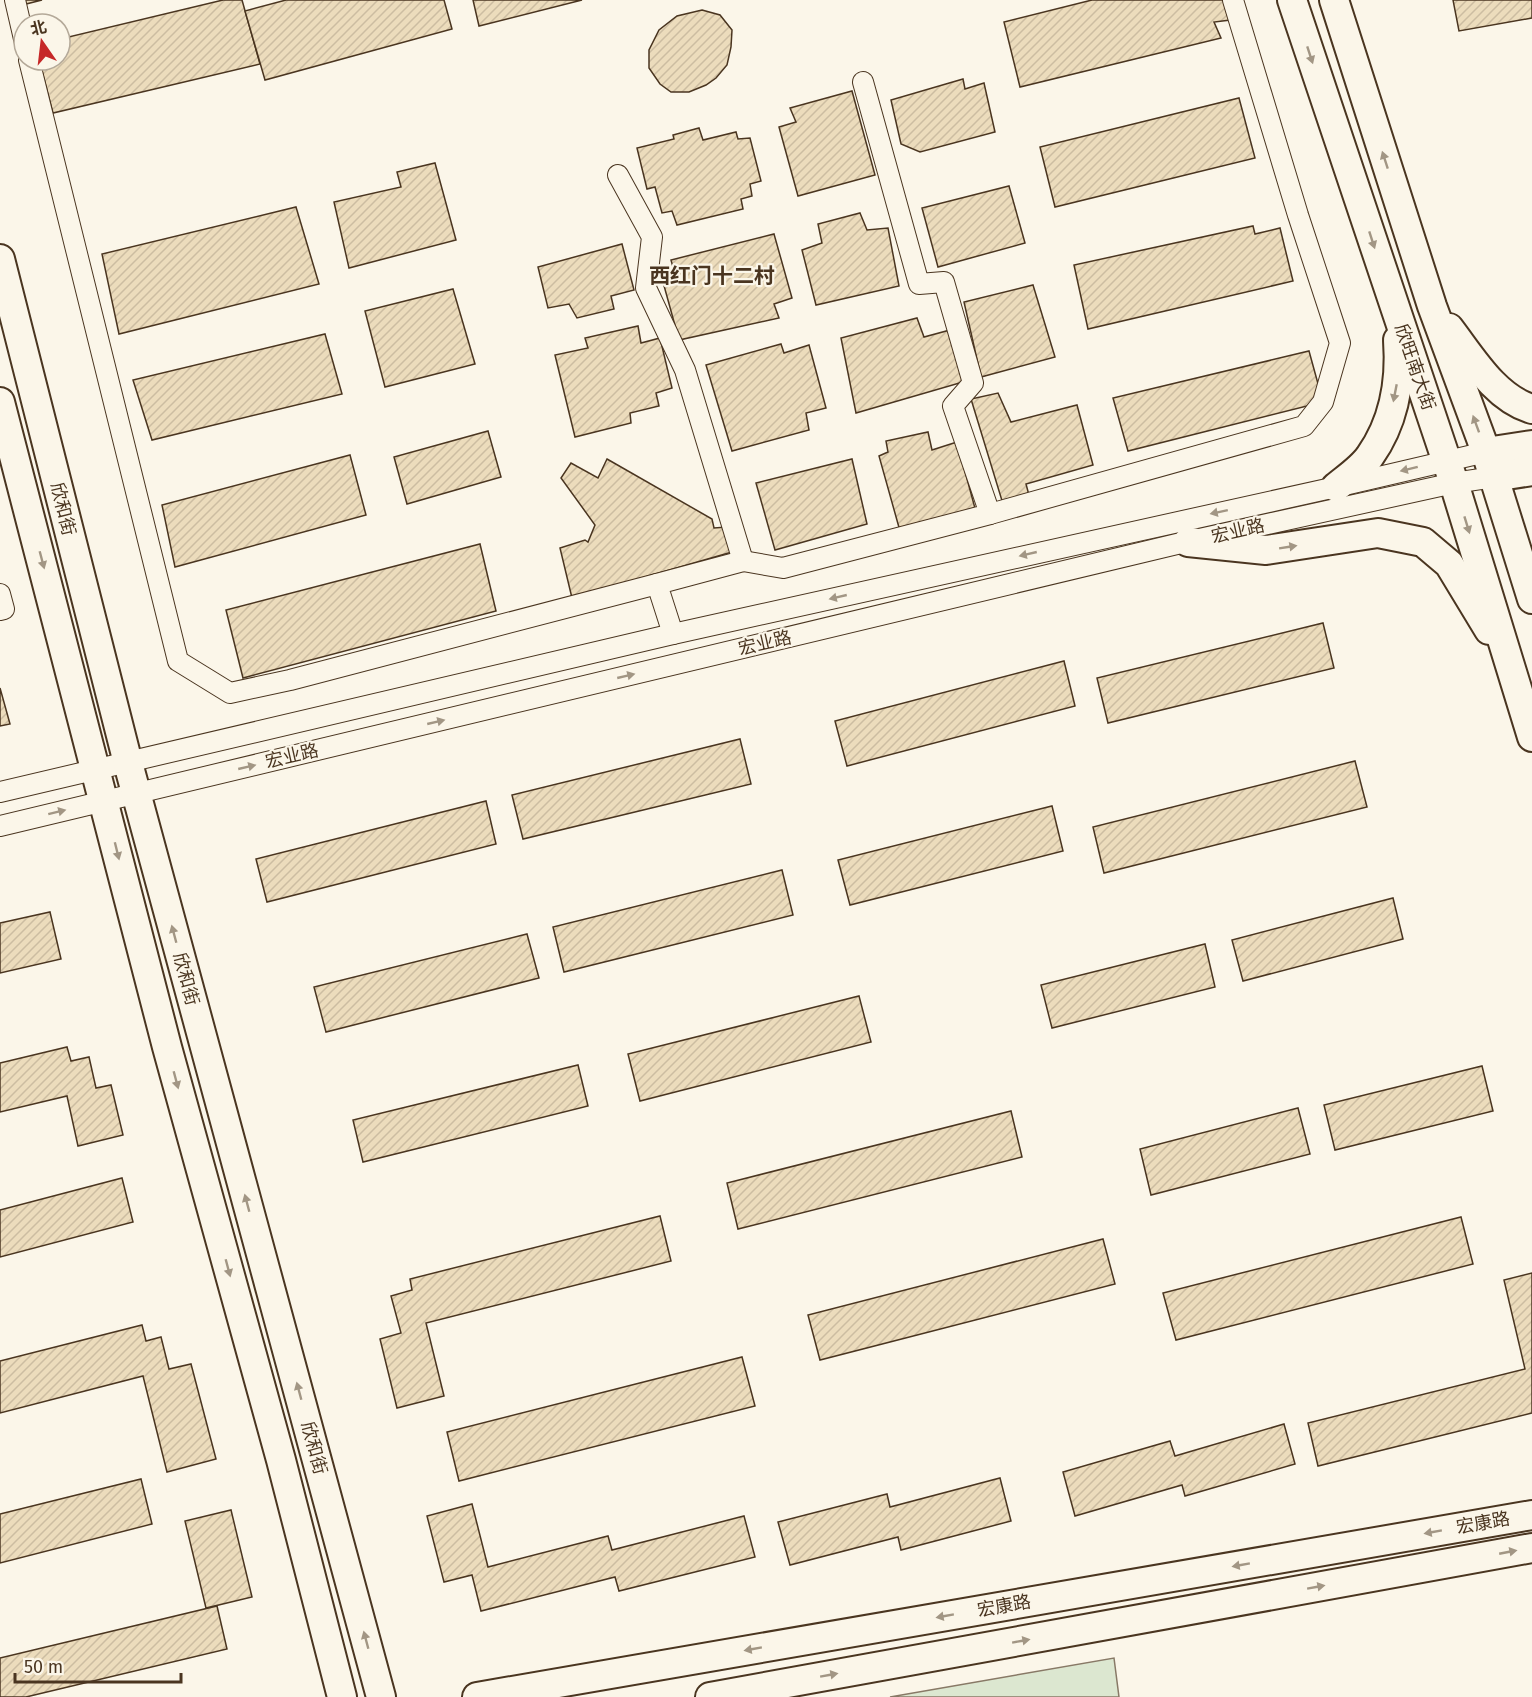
<svg xmlns="http://www.w3.org/2000/svg" width="1532" height="1697" viewBox="0 0 1532 1697" font-family="'Fira Sans','Noto Sans SC',sans-serif">
  <style>
    .green { fill: #dce7d0; stroke: #887966; stroke-width: 1.5 }
    .building { fill: url(#building-hatch); stroke: #4a3520; stroke-width: 1.5 }
    .lines { fill: none; stroke-linecap: round; stroke-linejoin: round }
    .street-casing { stroke: #4a3520; stroke-width: 22 }
    .secondary-casing { stroke: #4a3520; stroke-width: 32 }
    .street { stroke: #fbf6e9; stroke-width: 20 }
    .secondary { stroke: #fbf6e9; stroke-width: 28 }
    .oneway { fill: #a29684 }
    .labels { text-anchor: middle; stroke-width: 4.5; stroke-linejoin: round; paint-order: stroke }
    .street-label { font-size: 18px; fill: #4a3520; stroke: #fbf6e9 }
    .quarter-label { font-size: 21px; font-weight: bold; fill: #4a3520; stroke: #fbf6e9 }
  </style>
  <defs>
    <pattern id="building-hatch" width="6" height="6" patternUnits="userSpaceOnUse" patternTransform="scale(1.5)"><rect width="6" height="6" fill="#ecdcbc"/><path d="M-1 1l2-2M0 6l6-6M5 7l2-2" fill="none" stroke="#ccbda1"/></pattern>
  </defs>
  <rect width="100%" height="100%" fill="#fbf6e9"/>
  <path class="green" d="M1114,1658L1119,1697H890Z"/>
  <g class="building">
    <path d="M25,0H42L26,4Z"/>
    <path d="M223,0H242L260,64L53,113L39,60H60V39Z"/>
    <path d="M286,0H444L452,29L265,80L245,11Z"/>
    <path d="M473,0H582L479,26Z"/>
    <path d="M1092,0H1225L1230,20L1214,22L1221,38L1020,87L1004,22Z"/>
    <path d="M1453,0H1532V18L1459,31Z"/>
    <path d="M702,10L720,15L732,30L731,47L727,65L716,78L706,85L689,92H671L660,84L649,68V50L659,30L677,16Z"/>
    <path d="M963,79L965,89L984,83L995,132L920,152L901,144L891,100Z"/>
    <path d="M852,91L875,175L798,196L779,127L796,122L790,108Z"/>
    <path d="M1239,98L1255,158L1055,207L1040,147Z"/>
    <path d="M699,128L703,140L736,132L738,139L750,138L761,181L750,184L752,196L741,199L743,209L677,225L672,211L662,213L655,187L647,189L637,148L674,139L673,135Z"/>
    <path d="M435,163L456,240L349,268L334,202L401,187L397,172Z"/>
    <path d="M1009,186L1025,243L938,267L922,208Z"/>
    <path d="M296,207L319,284L119,334L102,254Z"/>
    <path d="M860,213L867,230L888,228L899,286L816,305L802,250L822,243L818,224Z"/>
    <path d="M1253,226L1255,234L1280,228L1293,281L1088,329L1074,265Z"/>
    <path d="M774,234L792,298L774,304L779,318L679,340L663,282L676,278L671,260Z"/>
    <path d="M622,244L634,290L611,296L614,309L577,318L569,304L548,308L538,267Z"/>
    <path d="M1033,285L1055,357L981,377L964,302Z"/>
    <path d="M453,289L475,364L385,387L365,311Z"/>
    <path d="M917,318L924,337L950,330L963,382L856,413L841,338Z"/>
    <path d="M638,326L641,343L660,338L672,388L656,393L659,406L630,413L631,423L575,437L555,355L588,348L585,338Z"/>
    <path d="M325,334L342,394L152,440L133,380Z"/>
    <path d="M781,344L784,353L809,345L826,408L806,413L809,430L732,451L706,365Z"/>
    <path d="M1309,351L1323,402L1128,451L1113,398Z"/>
    <path d="M998,393L1011,422L1077,405L1093,465L1026,484L1030,499L1003,504L971,399Z"/>
    <path d="M488,431L501,477L407,504L394,457Z"/>
    <path d="M928,432L932,450L957,442L976,512L900,531L879,456L888,452L886,441Z"/>
    <path d="M350,455L366,515L175,567L162,505Z"/>
    <path d="M607,459L712,519L714,528L727,527L732,552L572,598L560,548L585,540L588,542L595,525L561,478L571,463L598,478Z"/>
    <path d="M852,459L867,524L775,550L756,483Z"/>
    <path d="M480,544L496,611L243,678L226,610Z"/>
    <path d="M1323,623L1334,668L1108,723L1097,678Z"/>
    <path d="M1064,661L1075,706L847,766L835,721Z"/>
    <path d="M0,688L10,724L0,726Z"/>
    <path d="M740,739L751,784L523,839L512,795Z"/>
    <path d="M1355,761L1367,807L1104,873L1093,827Z"/>
    <path d="M486,801L496,844L267,902L256,859Z"/>
    <path d="M1052,806L1063,851L850,905L838,860Z"/>
    <path d="M782,870L793,915L564,972L553,927Z"/>
    <path d="M1393,898L1403,939L1243,981L1232,940Z"/>
    <path d="M50,912L61,959L0,973V923Z"/>
    <path d="M527,934L539,978L326,1032L314,987Z"/>
    <path d="M1205,944L1215,987L1052,1028L1041,985Z"/>
    <path d="M859,996L871,1042L640,1101L628,1054Z"/>
    <path d="M67,1047L71,1061L89,1057L96,1088L111,1085L123,1135L78,1146L67,1096L0,1112V1063Z"/>
    <path d="M578,1065L588,1106L363,1162L353,1120Z"/>
    <path d="M1482,1066L1493,1111L1335,1150L1324,1105Z"/>
    <path d="M1298,1108L1310,1154L1151,1195L1140,1149Z"/>
    <path d="M1011,1111L1022,1157L738,1229L727,1183Z"/>
    <path d="M122,1178L133,1222L0,1257V1210Z"/>
    <path d="M660,1216L671,1261L426,1323L444,1396L397,1408L380,1339L401,1333L391,1296L412,1290L410,1279Z"/>
    <path d="M1461,1217L1473,1264L1176,1340L1163,1293Z"/>
    <path d="M1103,1239L1115,1284L820,1360L808,1315Z"/>
    <path d="M1532,1273V1413L1318,1466L1308,1423L1525,1369L1504,1280Z"/>
    <path d="M142,1325L146,1341L161,1337L169,1369L191,1364L216,1459L167,1472L143,1376L0,1413V1361Z"/>
    <path d="M742,1357L755,1406L459,1481L447,1432Z"/>
    <path d="M1284,1424L1295,1464L1185,1496L1182,1485L1075,1516L1063,1472L1170,1441L1175,1456Z"/>
    <path d="M1000,1478L1011,1521L901,1550L898,1537L790,1565L778,1522L887,1494L890,1507Z"/>
    <path d="M141,1479L152,1524L0,1563V1514Z"/>
    <path d="M472,1504L488,1567L608,1536L612,1550L744,1516L755,1557L619,1591L615,1577L481,1611L472,1575L444,1582L427,1516Z"/>
    <path d="M231,1510L252,1597L206,1608L185,1521Z"/>
    <path d="M217,1606L227,1649L26,1697H0V1658Z"/>
  </g>
  <g class="lines">
    <g class="street-casing">
      <g id="street">
        <path d="M15,0L24,39"/>
        <path d="M29,60L178,661L230,693L290,680L657,584"/>
        <path d="M618,175L652,237L646,288L685,370L743,561L657,584L673,634"/>
        <path d="M990,514L1304,426L1323,402L1340,343L1298,215L1233,0"/>
        <path d="M743,561L783,568L990,514L953,406L973,383L944,282L919,284L863,82"/>
        <path d="M0,594L4,609L0,610"/>
        <path d="M0,792L673,634L1336,487L1486,452"/>
        <path d="M0,826L1177,544L1454,483L1494,477"/>
      </g>
    </g>
    <g class="secondary-casing">
      <g id="secondary">
        <path d="M1292,0L1454,483L1532,737"/>
        <path d="M1334,0L1432,306L1486,452L1532,599"/>
        <path d="M0,259L128,763L381,1697"/>
        <path d="M1449,328C1472,358 1495,398 1532,409"/>
        <path d="M0,402L167,1047L281,1460L342,1697"/>
        <path d="M1486,452L1532,445"/>
        <path d="M1494,477L1532,471"/>
        <path d="M1336,487C1347,478 1362,468 1370,456C1394,422 1401,381 1398,340"/>
        <path d="M1188,542L1266,550L1378,533L1423,542L1449,564L1489,630"/>
        <path d="M477,1697L1532,1515"/>
        <path d="M710,1697L1532,1548"/>
      </g>
    </g>
    <use href="#street" class="street"/>
    <use href="#secondary" class="secondary"/>
  </g>
  <defs><path id="oneway-solid" d="M-6-.8H1V-3.2L6.5 0L1 3.2V.8H-6Z" transform="scale(1.5)"/></defs>
  <g class="oneway">
    <use href="#oneway-solid" transform="translate(1310 55) rotate(72)"/>
    <use href="#oneway-solid" transform="translate(1385 160) rotate(-108)"/>
    <use href="#oneway-solid" transform="translate(1372 240) rotate(72)"/>
    <use href="#oneway-solid" transform="translate(1395 393) rotate(101)"/>
    <use href="#oneway-solid" transform="translate(1476 424) rotate(-110)"/>
    <use href="#oneway-solid" transform="translate(1409 469) rotate(166)"/>
    <use href="#oneway-solid" transform="translate(1219 512) rotate(168)"/>
    <use href="#oneway-solid" transform="translate(1467 525) rotate(73)"/>
    <use href="#oneway-solid" transform="translate(1288 547) rotate(-9)"/>
    <use href="#oneway-solid" transform="translate(1028 554) rotate(167)"/>
    <use href="#oneway-solid" transform="translate(42 560) rotate(75)"/>
    <use href="#oneway-solid" transform="translate(838 597) rotate(167)"/>
    <use href="#oneway-solid" transform="translate(626 676) rotate(-13)"/>
    <use href="#oneway-solid" transform="translate(436 722) rotate(-13)"/>
    <use href="#oneway-solid" transform="translate(247 767) rotate(-13)"/>
    <use href="#oneway-solid" transform="translate(57 812) rotate(-14)"/>
    <use href="#oneway-solid" transform="translate(117 851) rotate(76)"/>
    <use href="#oneway-solid" transform="translate(174 934) rotate(-105)"/>
    <use href="#oneway-solid" transform="translate(176 1080) rotate(75)"/>
    <use href="#oneway-solid" transform="translate(247 1203) rotate(-105)"/>
    <use href="#oneway-solid" transform="translate(228 1268) rotate(75)"/>
    <use href="#oneway-solid" transform="translate(299 1391) rotate(-105)"/>
    <use href="#oneway-solid" transform="translate(1433 1532) rotate(170)"/>
    <use href="#oneway-solid" transform="translate(1508 1552) rotate(-11)"/>
    <use href="#oneway-solid" transform="translate(1241 1565) rotate(170)"/>
    <use href="#oneway-solid" transform="translate(1316 1587) rotate(-10)"/>
    <use href="#oneway-solid" transform="translate(945 1616) rotate(170)"/>
    <use href="#oneway-solid" transform="translate(366 1640) rotate(-105)"/>
    <use href="#oneway-solid" transform="translate(1021 1641) rotate(-10)"/>
    <use href="#oneway-solid" transform="translate(753 1649) rotate(170)"/>
    <use href="#oneway-solid" transform="translate(829 1675) rotate(-10)"/>
  </g>
  <g class="labels">
    <g class="street-label">
      <text transform="translate(1415 367) rotate(71)" y="6">欣旺南大街</text>
      <text transform="translate(63 509) rotate(76)" y="6">欣和街</text>
      <text transform="translate(1238 531) rotate(-13)" y="6">宏业路</text>
      <text transform="translate(765 643) rotate(-13)" y="6">宏业路</text>
      <text transform="translate(292 756) rotate(-13)" y="6">宏业路</text>
      <text transform="translate(186 979) rotate(75)" y="6">欣和街</text>
      <text transform="translate(314 1448) rotate(75)" y="6">欣和街</text>
      <text transform="translate(1483 1523) rotate(-10)" y="6">宏康路</text>
      <text transform="translate(1004 1606) rotate(-10)" y="6">宏康路</text>
    </g>
    <g class="quarter-label">
      <text x="712" y="283">西红门十二村</text>
    </g>
  </g>
  <g transform="translate(42 42) rotate(346)"><circle r="28" fill="#fbf6e9" stroke="#b4a999" stroke-width="1.5"/>
  <path d="M0-4.5L10 22L0 15L-10 22Z" fill="#c62828"/>
  <text y="-9" font-size="16" font-weight="bold" text-anchor="middle" fill="#4a3520">北</text>
  </g>
  <path d="M15 1673v9h166v-9" fill="none" stroke="#4a3520" stroke-width="3"/>
  <text x="24" y="1673" font-size="18" fill="#4a3520" stroke="#fbf6e9" stroke-width="4.5" paint-order="stroke">50 m</text>
</svg>
